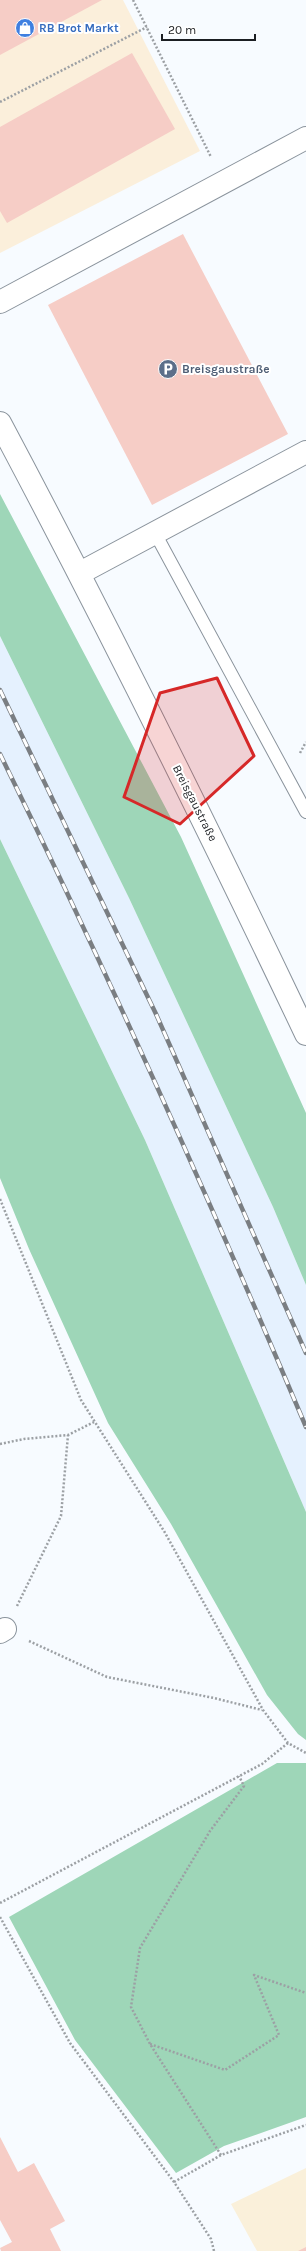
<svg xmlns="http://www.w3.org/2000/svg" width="306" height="2251" viewBox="0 0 306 2251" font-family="Karla,sans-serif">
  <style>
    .commercial { fill: #fbefdb }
    .built { fill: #e5f1fe }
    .education { fill: #faf0da }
    .green { fill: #9ed6b8 }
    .building { fill: #f6cdc6 }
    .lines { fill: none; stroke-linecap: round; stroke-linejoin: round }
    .lane-casing { stroke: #8a939c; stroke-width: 14 }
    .street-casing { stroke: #8a939c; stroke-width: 24 }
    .secondary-casing { stroke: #8a939c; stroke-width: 24 }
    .path { stroke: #9ca0a4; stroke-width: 2.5; stroke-dasharray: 2 2; stroke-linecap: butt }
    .lane { stroke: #fff; stroke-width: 12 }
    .street { stroke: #fff; stroke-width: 22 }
    .secondary { stroke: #fff; stroke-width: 22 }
    .rail-casing { stroke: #7a7e82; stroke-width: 4.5 }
    .rail { stroke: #fff; stroke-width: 3; stroke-dasharray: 9; stroke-linecap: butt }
    .marked { fill: #d62828; fill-opacity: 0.2; stroke: #d62828; stroke-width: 3; stroke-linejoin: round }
    .labels { text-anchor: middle; stroke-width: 4; stroke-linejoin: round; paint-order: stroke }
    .shop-label { font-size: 12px; font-weight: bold; fill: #366cbe; stroke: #fff; text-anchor: start }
    .service-label { font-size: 12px; font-weight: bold; fill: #4e5e75; stroke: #fff; text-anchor: start }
    .street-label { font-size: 12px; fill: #1b1e22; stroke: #fff }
  </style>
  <rect width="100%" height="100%" fill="#f7fbff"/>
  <path class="commercial" d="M0,0H123L200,151L0,253Z"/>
  <path class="built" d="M0,636L129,898L273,1207L306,1285V1512L145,1140L0,839Z"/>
  <path class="education" d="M306,2168V2251H257L231,2204Z"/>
  <g class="green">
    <path d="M0,494L181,837L306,1113V1285L273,1207L129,898L0,636Z"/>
    <path d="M0,839L145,1140L306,1512V1740L298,1734L267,1695L171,1524L108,1423L29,1249L0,1178Z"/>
    <path d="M277,1763H306V2117L224,2146L176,2173L75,2040L9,1917Z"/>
  </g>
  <g class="building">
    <path d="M0,0H102L0,55Z"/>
    <path d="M132,53L175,129L7,223L0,211V127Z"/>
    <path d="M183,234L288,434L152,505L48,305Z"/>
    <path d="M0,2137L18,2172L34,2163L65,2221L50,2229L61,2251H1L0,2248L12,2242L0,2220Z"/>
    <path d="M306,2247V2251H298Z"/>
  </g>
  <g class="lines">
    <g class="lane-casing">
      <path id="lane" d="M155,533L306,812"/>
    </g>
    <g class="street-casing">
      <g id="street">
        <path d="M0,302L306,138"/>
        <path d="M80,573L306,452"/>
        <path d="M0,1632L5,1629"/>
      </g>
    </g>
    <g class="secondary-casing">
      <path id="secondary" d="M0,423C107,624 208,828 306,1034"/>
    </g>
    <g class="path">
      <path d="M133,0L211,157"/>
      <path d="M0,102L147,27"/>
      <path d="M300,753L306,742"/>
      <path d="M0,1199L81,1400L164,1531L263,1710L288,1743L306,1753"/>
      <path d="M0,1444L24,1439L68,1435L94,1422"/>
      <path d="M17,1606L61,1516L68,1435"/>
      <path d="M29,1641L107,1677L214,1698L262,1710"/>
      <path d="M0,1903L262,1764L288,1743"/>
      <path d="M0,1917L70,2043L174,2182L211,2239L214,2251"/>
      <path d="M150,2044L225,2070L279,2035L254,1975L306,1993"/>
      <path d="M221,2155L150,2044L131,2007L140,1948L210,1831L244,1786L239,1776"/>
      <path d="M174,2182L221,2155L306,2125"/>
    </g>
    <use href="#lane" class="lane"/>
    <use href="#street" class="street"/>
    <use href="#secondary" class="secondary"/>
    <g class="rail-casing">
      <g id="rail">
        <path d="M0,690L156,1014L306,1353"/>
        <path d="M0,754C109,976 210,1200 306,1427"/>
      </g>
    </g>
    <use href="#rail" class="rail"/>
  </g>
  <path class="marked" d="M217,678L254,756L180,824L124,797L160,693Z"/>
  <defs>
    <g id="shop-disc" transform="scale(1)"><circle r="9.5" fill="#3f7fe0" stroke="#fff"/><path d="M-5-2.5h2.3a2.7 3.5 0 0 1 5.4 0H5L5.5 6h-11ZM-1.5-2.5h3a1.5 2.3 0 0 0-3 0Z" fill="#fff"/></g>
    <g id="parking-disc" transform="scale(1)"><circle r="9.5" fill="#5c6f8a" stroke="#fff"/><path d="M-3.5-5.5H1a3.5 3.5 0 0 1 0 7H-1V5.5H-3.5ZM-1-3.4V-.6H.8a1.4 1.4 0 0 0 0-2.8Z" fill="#fff"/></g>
  </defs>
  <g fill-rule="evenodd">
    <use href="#shop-disc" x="25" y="28"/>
    <use href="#parking-disc" x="168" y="369"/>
  </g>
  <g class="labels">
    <g class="shop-label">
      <text x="39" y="32">RB Brot Markt</text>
    </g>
    <g class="service-label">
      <text x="182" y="373">Breisgaustraße</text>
    </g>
    <g class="street-label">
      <text transform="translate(195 803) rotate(63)" y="4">Breisgaustraße</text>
    </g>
  </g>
  <path d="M162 34v6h93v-6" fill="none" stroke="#1b1e22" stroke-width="2"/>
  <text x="168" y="34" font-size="12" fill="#1b1e22" stroke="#ffffff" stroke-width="3" paint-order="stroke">20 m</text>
</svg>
